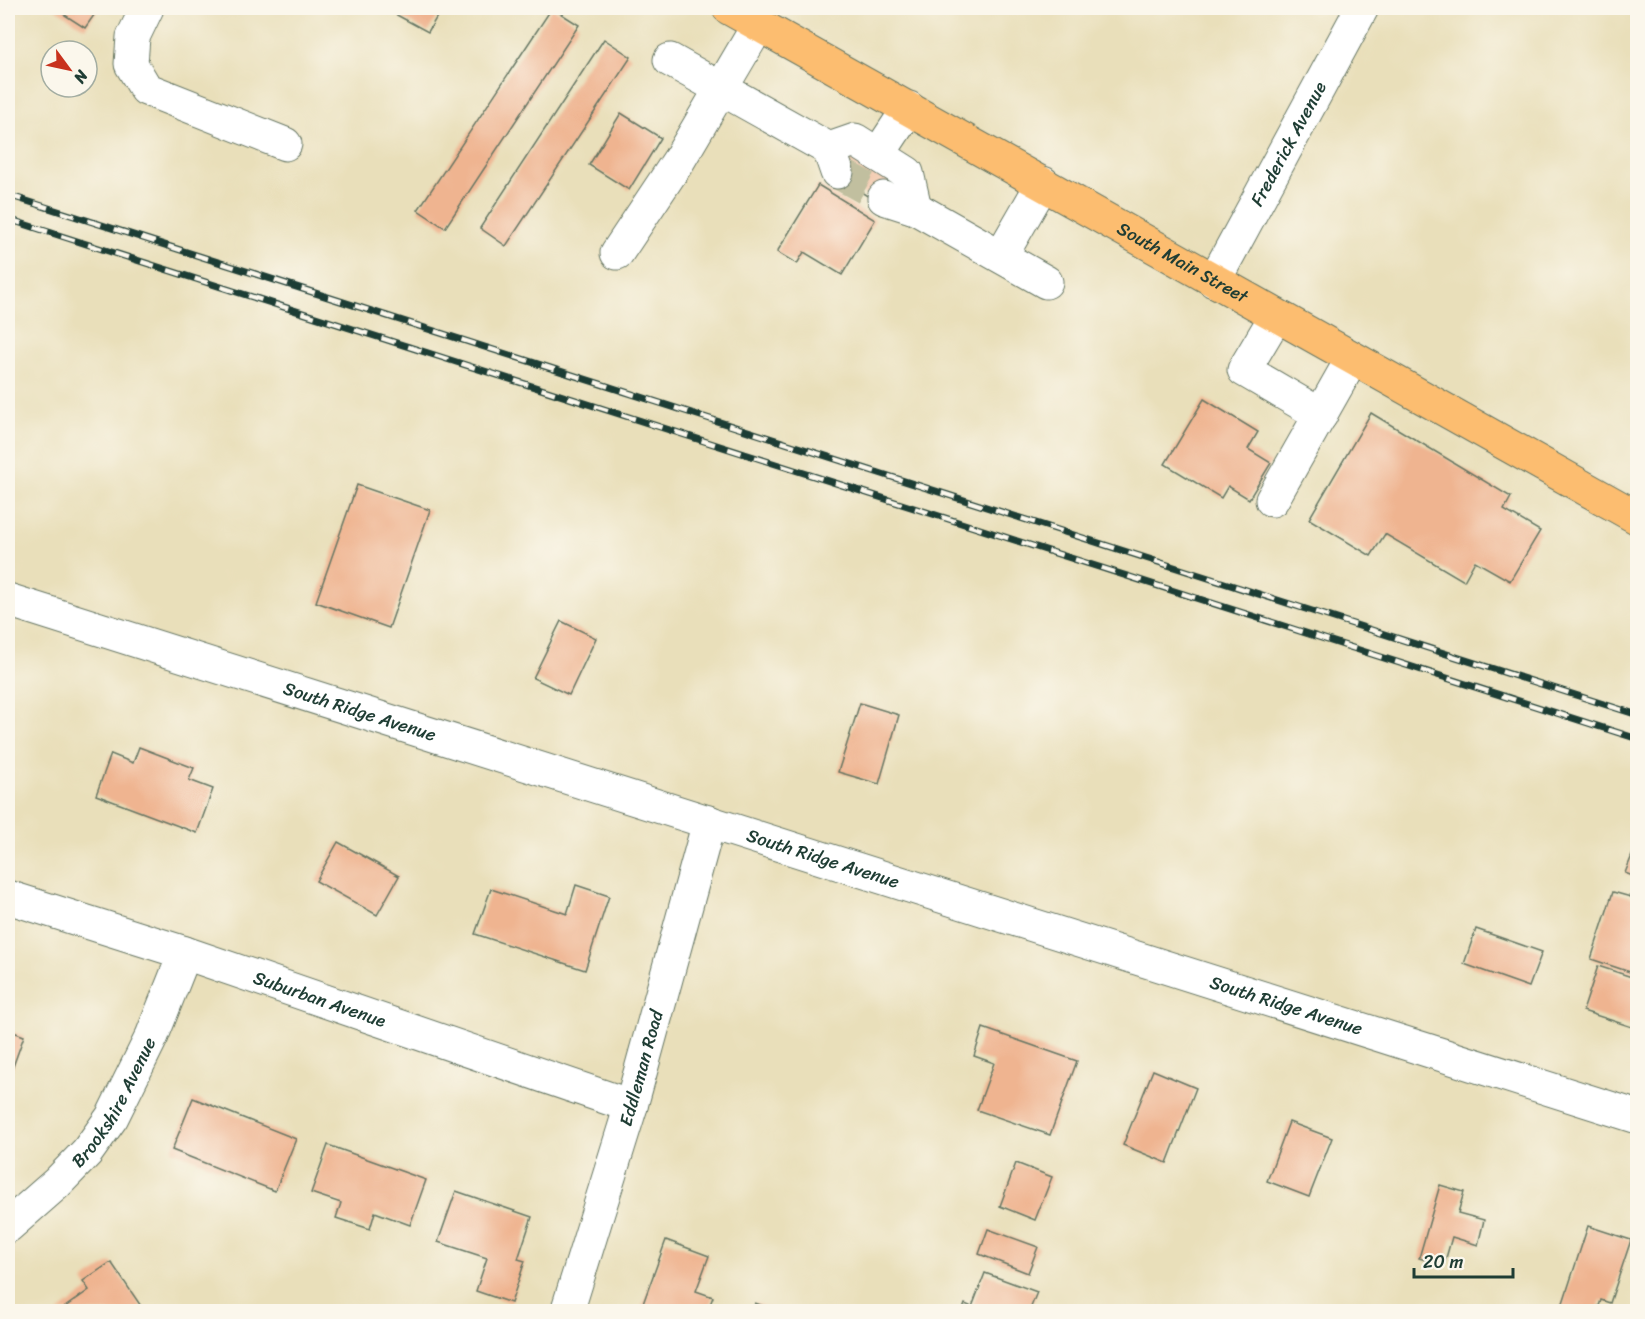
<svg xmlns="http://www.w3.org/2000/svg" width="1645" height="1319" viewBox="0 0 1645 1319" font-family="Sriracha,sans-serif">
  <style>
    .building { fill: #efb490 }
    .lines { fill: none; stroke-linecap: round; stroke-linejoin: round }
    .minor-tunnel { stroke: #c1bf9f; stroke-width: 33; stroke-dasharray: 33 16; stroke-linecap: butt }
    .minor-casing { stroke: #667663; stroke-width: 35 }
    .major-casing { stroke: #667663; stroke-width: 35 }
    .minor { stroke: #fff; stroke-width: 33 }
    .major { stroke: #fcbd6f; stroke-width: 33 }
    .rail-casing { stroke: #1f3d34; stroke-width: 7 }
    .rail { stroke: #fbf7ec; stroke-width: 4.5; stroke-dasharray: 14; stroke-linecap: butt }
    .labels { text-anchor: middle; stroke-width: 4.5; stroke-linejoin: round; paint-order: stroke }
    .street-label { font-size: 18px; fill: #1f3d34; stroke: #fbf7ec }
  </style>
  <rect width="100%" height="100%" fill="#fbf7ec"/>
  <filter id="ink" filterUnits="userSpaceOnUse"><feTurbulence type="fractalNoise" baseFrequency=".0167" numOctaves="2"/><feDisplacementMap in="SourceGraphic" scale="12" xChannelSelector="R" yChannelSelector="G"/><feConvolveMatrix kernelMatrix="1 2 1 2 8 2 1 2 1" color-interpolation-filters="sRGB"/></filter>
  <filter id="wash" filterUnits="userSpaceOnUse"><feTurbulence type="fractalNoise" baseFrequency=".008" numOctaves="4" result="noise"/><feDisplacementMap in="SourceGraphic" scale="24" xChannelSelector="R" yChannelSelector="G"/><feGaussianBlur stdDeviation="1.35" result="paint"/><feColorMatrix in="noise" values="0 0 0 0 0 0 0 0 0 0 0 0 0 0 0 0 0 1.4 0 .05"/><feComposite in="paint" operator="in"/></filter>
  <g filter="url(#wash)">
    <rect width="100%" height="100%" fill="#e9dfba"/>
    <g id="blocks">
      <g class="building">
        <path d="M54,8H99L85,28Z"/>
        <path d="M384,8H442L428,32Z"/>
        <path d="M552,8L579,25L445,228L418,210Z"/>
        <path d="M604,39L631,57L506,246L480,228Z"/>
        <path d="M621,113L661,138L629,190L589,165Z"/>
        <path d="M852,146L899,174L880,204L834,175Z"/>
        <path d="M818,185L875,220L842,275L804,252L797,264L777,252Z"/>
        <path d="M1204,399L1258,432L1248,449L1271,463L1249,499L1228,486L1221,498L1165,464Z"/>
        <path d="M1371,413L1511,497L1504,510L1540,531L1510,581L1475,561L1464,581L1385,534L1371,556L1309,519Z"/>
        <path d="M357,485L430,510L389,628L316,602Z"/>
        <path d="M561,621L596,638L569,695L533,678Z"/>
        <path d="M860,703L899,715L879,784L838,772Z"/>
        <path d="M139,747L194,768L189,780L213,789L197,833L96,795L111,754L133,763Z"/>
        <path d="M338,842L399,876L377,915L316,881Z"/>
        <path d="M1635,848L1638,849V878L1625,873Z"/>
        <path d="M576,885L609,896L585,970L475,934L491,889L567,914Z"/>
        <path d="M1613,892L1638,899V960L1633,973L1591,959Z"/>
        <path d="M1476,929L1542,952L1529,987L1464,964Z"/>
        <path d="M1598,966L1638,979V1029L1583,1011Z"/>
        <path d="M983,1028L1077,1061L1050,1135L977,1110L994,1063L974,1056Z"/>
        <path d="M8,1030L24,1036L10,1075L8,1074Z"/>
        <path d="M1153,1070L1196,1088L1167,1163L1123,1145Z"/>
        <path d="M193,1098L296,1139L275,1191L172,1150Z"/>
        <path d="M1289,1122L1332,1138L1309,1197L1267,1181Z"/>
        <path d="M328,1145L426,1180L410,1225L375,1212L370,1229L336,1218L341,1203L311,1193Z"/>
        <path d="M1016,1163L1052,1177L1035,1220L1000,1206Z"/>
        <path d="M1440,1185L1464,1192L1458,1213L1484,1220L1478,1245L1452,1237L1444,1265L1419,1258Z"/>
        <path d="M456,1191L532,1217L518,1259L525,1261L511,1303L476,1291L487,1258L438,1242Z"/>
        <path d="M1588,1226L1631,1240L1610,1303L1601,1300L1597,1312H1560Z"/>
        <path d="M988,1229L1038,1247L1028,1273L979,1254Z"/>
        <path d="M666,1240L709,1256L696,1291L713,1297L707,1312L694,1308L693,1312H640Z"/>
        <path d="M111,1262L145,1312H58L89,1290L83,1281Z"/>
        <path d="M985,1273L1037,1292L1029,1312H962L965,1304L972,1307Z"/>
        <path d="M755,1303L777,1311V1312H752Z"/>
      </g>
    </g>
  </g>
  <g filter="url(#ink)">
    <use href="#blocks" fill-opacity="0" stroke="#667663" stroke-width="1.5"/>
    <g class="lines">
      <path class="minor-tunnel" d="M837,172L884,198"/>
      <g class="minor-casing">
        <g id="minor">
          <path d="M147,8L133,37L131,64L146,89L285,144"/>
          <path d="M670,60L829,149L837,172"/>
          <path d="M829,149L855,140L907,173L915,208"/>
          <path d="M878,155L909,108"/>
          <path d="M884,198L915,208L1046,282"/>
          <path d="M617,253L679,160L759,24"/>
          <path d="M1001,256L1043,183"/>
          <path id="s1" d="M1214,281L1362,8"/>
          <path d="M1276,316L1244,370L1321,415"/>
          <path d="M1272,500L1352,359"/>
          <path id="s2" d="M8,600L1638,1117"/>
          <path id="s3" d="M8,897L185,953L631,1106"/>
          <path id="s4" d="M8,1226L57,1183L87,1152L112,1117L152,1036L185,953"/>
          <path id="s5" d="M567,1312L631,1106L709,822"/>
        </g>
      </g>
      <g class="major-casing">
        <g id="major">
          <path id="s6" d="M729,8L1638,518"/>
        </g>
      </g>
      <use href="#minor" class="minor"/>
      <use href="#major" class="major"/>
      <g class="rail-casing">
        <g id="rail">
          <path d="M8,195L1638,715"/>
          <path d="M8,219L1638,739"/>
        </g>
      </g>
      <use href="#rail" class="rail"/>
    </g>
  </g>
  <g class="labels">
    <g class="street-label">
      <text dy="6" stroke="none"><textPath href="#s1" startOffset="156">Frederick Avenue</textPath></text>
      <text dy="6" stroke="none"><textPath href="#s6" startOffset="520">South Main Street</textPath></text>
      <text dy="6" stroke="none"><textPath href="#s2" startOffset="369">South Ridge Avenue</textPath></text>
      <text dy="6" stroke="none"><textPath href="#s2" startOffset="855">South Ridge Avenue</textPath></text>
      <text dy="6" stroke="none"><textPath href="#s3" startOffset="328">Suburban Avenue</textPath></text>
      <text dy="6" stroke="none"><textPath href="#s2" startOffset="1341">South Ridge Avenue</textPath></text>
      <text dy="6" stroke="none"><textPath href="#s5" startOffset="255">Eddleman Road</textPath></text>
      <text dy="6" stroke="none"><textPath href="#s4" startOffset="165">Brookshire Avenue</textPath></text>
    </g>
  </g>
  <rect width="1645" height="1319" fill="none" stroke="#fbf7ec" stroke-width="30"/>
  <g transform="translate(69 69) rotate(123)"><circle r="28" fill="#fbf7ec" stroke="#a3ada2" stroke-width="1.5"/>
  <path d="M0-4.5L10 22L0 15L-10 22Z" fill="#c8321e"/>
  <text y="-9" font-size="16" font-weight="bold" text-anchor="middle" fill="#1f3d34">N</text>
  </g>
  <path d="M1414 1268v9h99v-9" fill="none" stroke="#1f3d34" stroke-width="3"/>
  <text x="1423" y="1268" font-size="18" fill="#1f3d34" stroke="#fbf7ec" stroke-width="4.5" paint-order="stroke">20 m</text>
</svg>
